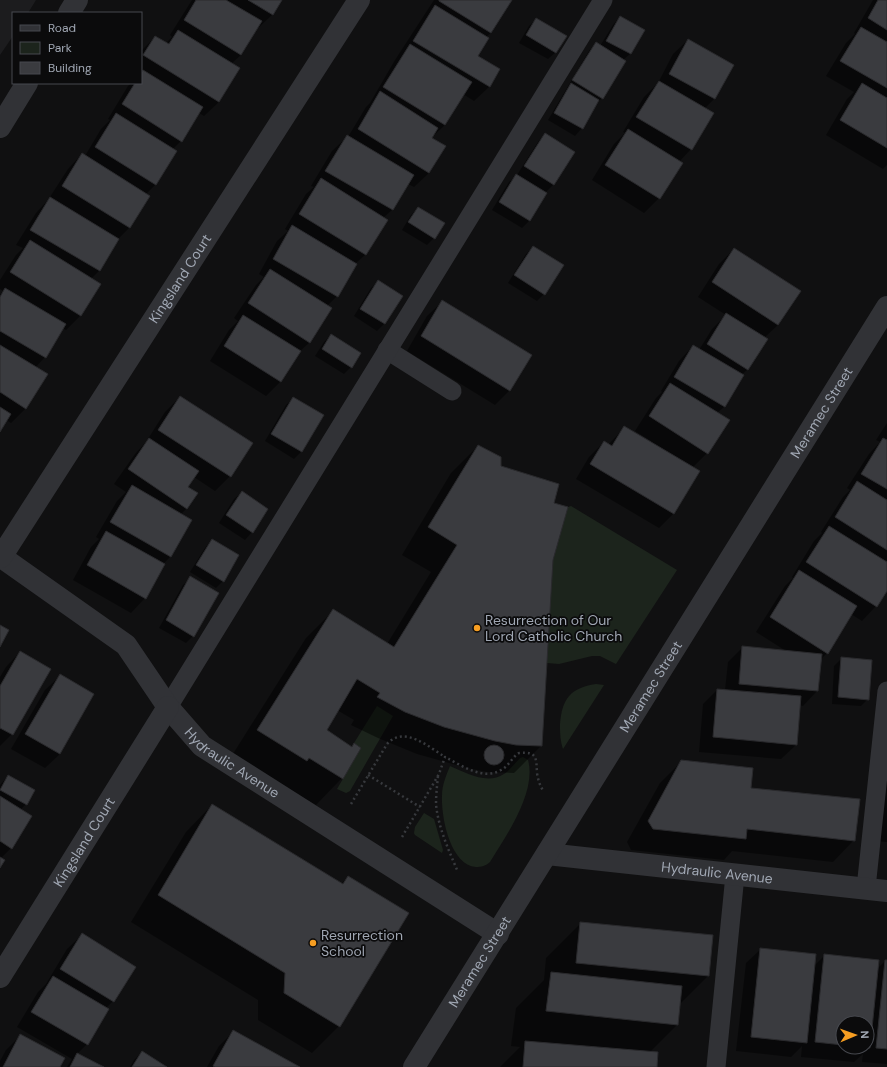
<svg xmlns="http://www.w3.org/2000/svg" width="887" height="1067" viewBox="0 0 887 1067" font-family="'DM Sans',sans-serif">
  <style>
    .built { fill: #1c1c1e }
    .green { fill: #1c241c }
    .shadow { fill: #0007; fill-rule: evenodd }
    .building { fill: #3a3b3f; stroke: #2a2a2d }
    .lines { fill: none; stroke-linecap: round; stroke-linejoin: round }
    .path { stroke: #37393d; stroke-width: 2.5; stroke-dasharray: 2 3; stroke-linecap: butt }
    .service { stroke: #313236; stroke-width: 19 }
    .minor { stroke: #313236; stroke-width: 22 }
    .tertiary { stroke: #313236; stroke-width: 22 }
    .poi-dot { fill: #f79e22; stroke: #0b0b0c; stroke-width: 1.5 }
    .labels { text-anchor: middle; stroke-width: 3.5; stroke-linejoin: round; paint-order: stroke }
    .street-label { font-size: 14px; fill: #a0a7b3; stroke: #0b0b0c }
    .poi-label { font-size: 14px; fill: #a0a7b3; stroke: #0b0b0c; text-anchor: start }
  </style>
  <rect width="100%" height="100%" fill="#101011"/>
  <path class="built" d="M0,0H36L28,13H13V36L0,55Z"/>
  <g class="green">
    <path d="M571,506L677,570L616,664L600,656H592L559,664L547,663L553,560L568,507Z"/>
    <path d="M596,684L604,685L563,749C560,740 560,732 560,724C562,699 570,688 596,684Z"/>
    <path d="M377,706L393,716L350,791L346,793L337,789L361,748L354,743Z"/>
    <path d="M523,757L528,760C537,792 506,836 490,862C486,866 481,867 476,867C450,865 441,816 442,796C442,785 446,776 450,766C466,773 487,785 504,774C510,770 515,763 520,758Z"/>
    <path d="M424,813L434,819L443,850L442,853L415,835L414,833L415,827Z"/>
  </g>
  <g class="shadow">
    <path d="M192,0H280L272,15L257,29H256L241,55L231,64L239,68L219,102L204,116L199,113L181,141L173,149L156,184L146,194L149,196L129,228L117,240L99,271L91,279L100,284L80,316L66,330L62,328L45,357L35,368L26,408L11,423L6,420L0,430V295L3,291L0,289V280L16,255L23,248L16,245L36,213L48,200L68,169L82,154L85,156L101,129L110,120L108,119L128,86L131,83H141V51L155,37L165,44L172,37L170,35Z"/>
    <path d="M434,0H511L491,33L486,37L477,57L499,69L489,87L474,101L463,94L445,125L431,138L444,147L429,173L414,187L408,184L392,210L383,218L386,220L365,255L356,263L337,296L327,306L310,342L298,353L280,382L266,396L210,361L229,330L238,321L234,318L256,285L264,277L259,274L277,241L288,231L285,229L306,194L314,187L311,186L332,151L347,137H348L366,107L370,103L395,60Z"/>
    <path d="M873,0H887V165L883,169L826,135L847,99L854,92L826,76L846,43L855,34L854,33Z"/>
    <path d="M620,17L643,30L630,54L623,60L602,98L596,104L582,128L575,136L548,120L589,51L596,43L600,46L613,25Z"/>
    <path d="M536,19L556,52L548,59L519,43L529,26Z"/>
    <path d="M688,40L733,65L714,99L704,109L691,149L679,162L681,163L659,198L644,213L592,180L614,144L625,133L623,132L644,97L658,83L673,54Z"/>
    <path d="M545,134L574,152L553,185L545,193L546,194L529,221L522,228L492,210L509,182L517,175L538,142Z"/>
    <path d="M418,208L434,238L427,245L402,230L411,215Z"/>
    <path d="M533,247L544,294L537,301L508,283L526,254Z"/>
    <path d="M734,249L778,325L764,338L766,339L747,370L741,375L742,376L724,407L717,413L707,453L692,468L674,513L659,528L576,479L589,457L604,442L608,445L624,428L650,443L651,441L635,431L656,398L662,392L661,391L679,361L693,346L699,350L712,329L726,315L698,297L719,264Z"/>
    <path d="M379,281L402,296L384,324L377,331L354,316L371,288Z"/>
    <path d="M442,302L510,390L495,405L407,351L427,316Z"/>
    <path d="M331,335L351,367L344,374L315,356L324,342Z"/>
    <path d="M180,397L230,476L215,491L194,477L186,487L187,508L181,514L191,520L170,557L163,564L145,598L131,613L73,580L91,547L99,539L96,537L117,501L126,492L114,484L135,454L146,442L165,412Z"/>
    <path d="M294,398L323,415L301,452L294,459L265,441L286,405Z"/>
    <path d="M887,423V589L876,606L862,621L851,614L827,653L820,660L817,691L803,706L799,705L796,745L781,759L699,752L703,704L717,690H725L728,662L743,647L786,651L756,632L785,586L793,578L792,577L814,541L822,533L821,532L843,497L850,490L847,488L869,454L880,442L876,440Z"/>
    <path d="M478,446L500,467L553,503L552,560L541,746L514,773L487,772L467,768L417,754L378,738L351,725L354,720L337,710L325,730L342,778L316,805L231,757L306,638L333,611L387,644L431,572L402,555L451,473Z"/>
    <path d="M242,492L267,509L252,532L245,540L219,523L234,499Z"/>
    <path d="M212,540L223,581L216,588L190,572L205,548Z"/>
    <path d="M191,578L193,636L186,643L159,628L183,585Z"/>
    <path d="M20,652L50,669L12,734L0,746V677L6,667Z"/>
    <path d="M842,658L868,699L861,706L832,704L834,666Z"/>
    <path d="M60,676L93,695L60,754L45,768L11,749L45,690Z"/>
    <path d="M887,724V842L874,841Z"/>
    <path d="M682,761L750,788L854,840L833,862L732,851L724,860L631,850L627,842L660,783Z"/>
    <path d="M8,776L26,804L20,810L11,848L1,858L0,866V785Z"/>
    <path d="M212,805L341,884L348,877L407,913L339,1026L312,1053L258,1020V1000L131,922L186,832Z"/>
    <path d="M581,923L708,976L679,1005L677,1025L650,1052L656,1067H500L520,1047L511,1046L516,1008L544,980L546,958Z"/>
    <path d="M82,935L113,1001L106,1008L108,1009L87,1044L77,1054L101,1067H67L72,1059L17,1027L38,992L46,984L67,949Z"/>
    <path d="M761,949L814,966L825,955L877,969L885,961H887V1064L862,1062L863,1054L854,1062L801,1057L802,1046L791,1057L736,1051L746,963ZM843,1023H867V1047H843Z"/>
    <path d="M233,1032L298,1067H207L219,1046Z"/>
    <path d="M20,1036L59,1067H0V1061L6,1050Z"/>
    <path d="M142,1052L165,1067H130L134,1060Z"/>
  </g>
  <g class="building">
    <path d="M196,0H226L262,21L241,55L184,20Z"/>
    <path d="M248,0H282L273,15Z"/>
    <path d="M439,0H512L491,33L439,1Z"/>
    <path d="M878,0H887V30L868,18Z"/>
    <path d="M435,5L489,38L478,56L500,69L490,87L413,41Z"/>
    <path d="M620,16L645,30L631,54L606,41Z"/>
    <path d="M536,18L567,36L556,53L526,35Z"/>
    <path d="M861,27L887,42V88L840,61Z"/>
    <path d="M178,30L240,68L219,102L143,55L155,36L169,44Z"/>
    <path d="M688,39L734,65L715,99L669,74Z"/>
    <path d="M596,42L626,61L603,99L572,80Z"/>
    <path d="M410,44L472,82L445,125L383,87Z"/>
    <path d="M143,70L203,107L182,142L122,104L135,83H141V73Z"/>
    <path d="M659,81L714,113L692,150L636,117Z"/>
    <path d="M571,83L599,100L583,129L554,113Z"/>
    <path d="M862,83L887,98V148L840,120Z"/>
    <path d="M380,91L438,128L432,138L446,146L429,173L358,129Z"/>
    <path d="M116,113L177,151L156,185L95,147Z"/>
    <path d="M628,129L683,163L660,199L605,165Z"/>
    <path d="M545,133L575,152L554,185L524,166Z"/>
    <path d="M347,135L414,175L393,210L325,171Z"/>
    <path d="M82,153L150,196L130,228L62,186Z"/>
    <path d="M516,174L547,193L530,221L499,202Z"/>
    <path d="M321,178L388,220L366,255L299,214Z"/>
    <path d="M50,197L119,239L100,271L30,230Z"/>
    <path d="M418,207L445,223L435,239L408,222Z"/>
    <path d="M292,225L357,264L338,297L273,259Z"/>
    <path d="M30,240L101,284L81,316L10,272Z"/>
    <path d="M533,246L564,265L545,295L514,275Z"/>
    <path d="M734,248L801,291L778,325L712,282Z"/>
    <path d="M270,269L332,308L310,343L248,303Z"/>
    <path d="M378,280L403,296L385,324L360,309Z"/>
    <path d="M5,288L66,324L46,358L0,331V297Z"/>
    <path d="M442,300L532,355L510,391L421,336Z"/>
    <path d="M726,313L768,339L748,370L707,344Z"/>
    <path d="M243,315L301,351L281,382L224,346Z"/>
    <path d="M331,334L361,353L352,368L322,349Z"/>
    <path d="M0,345L48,374L26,409L0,392Z"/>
    <path d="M693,345L744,375L725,407L674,377Z"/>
    <path d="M670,383L730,420L708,454L649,416Z"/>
    <path d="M180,396L253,443L231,477L158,430Z"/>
    <path d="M293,397L324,415L302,452L271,434Z"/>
    <path d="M0,407L11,414L0,432Z"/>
    <path d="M624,426L700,471L674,514L590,464L604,441L612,446Z"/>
    <path d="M149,438L199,471L188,487L198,493L187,509L128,469Z"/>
    <path d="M883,438L887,440V489L861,474Z"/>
    <path d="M478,445L501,457V466L559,484L554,503L568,507L553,560L542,746L516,745L495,741L444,727L405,712L377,697L380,693L357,679L327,730L352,747L354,743L361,748L343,779L309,758L307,761L257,730L333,609L394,647L457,545L428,527Z"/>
    <path d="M857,481L887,500V550L835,517Z"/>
    <path d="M132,485L192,520L171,557L110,522Z"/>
    <path d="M242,491L268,509L253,533L226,515Z"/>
    <path d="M829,526L887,562V591L877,607L806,562Z"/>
    <path d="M106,531L165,564L146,599L87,565Z"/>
    <path d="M212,539L239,555L224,582L196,565Z"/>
    <path d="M799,570L857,606L828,654L770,617Z"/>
    <path d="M190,576L219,593L194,637L166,620Z"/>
    <path d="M0,625L9,630L0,647Z"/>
    <path d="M742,646L822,654L818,691L739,684Z"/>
    <path d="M20,651L51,669L13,735L0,728V686Z"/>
    <path d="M841,657L872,660L869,700L838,697Z"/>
    <path d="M60,674L94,694L60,754L25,734Z"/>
    <path d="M717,689L801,696L797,745L713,737Z"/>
    <circle cx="494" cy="755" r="10"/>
    <path d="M681,760L753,768L751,788L860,799L855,841L747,829L746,839L653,829L648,821Z"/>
    <path d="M8,775L35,790L27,805L0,790Z"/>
    <path d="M0,796L32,816L12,849L0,841Z"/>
    <path d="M212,804L343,884L348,876L409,913L340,1027L284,993L285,973L158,895Z"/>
    <path d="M0,857L5,860L0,868Z"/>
    <path d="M580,922L713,935L709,976L576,963Z"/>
    <path d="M82,933L136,967L114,1002L60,969Z"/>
    <path d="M760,948L816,954L807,1043L751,1037Z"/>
    <path d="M824,954L879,960L870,1048L860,1047H867V1023H843V1045L815,1042Z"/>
    <path d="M885,960H887V1049L876,1048Z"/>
    <path d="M551,972L682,986L678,1025L546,1011Z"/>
    <path d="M53,976L109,1009L88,1045L31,1012Z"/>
    <path d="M233,1030L300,1067H215L213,1066Z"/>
    <path d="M20,1034L65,1058L60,1067H3Z"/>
    <path d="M525,1041L658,1052L657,1067H523Z"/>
    <path d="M142,1051L167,1067H132Z"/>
    <path d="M77,1053L104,1067H70Z"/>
  </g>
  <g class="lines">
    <g class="path">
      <path d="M368,775L420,807"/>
      <path d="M438,776C437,786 436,795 436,804C438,827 449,851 458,872"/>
      <path d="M351,804L387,744C404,725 429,747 445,757"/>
      <path d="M402,837L439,774L445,757C461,765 483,781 501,770C509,766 512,757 519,753C538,751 536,759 537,773C538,780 540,786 544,792"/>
    </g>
    <g class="service">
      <path d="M387,350L452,391"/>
      <path d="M168,707L603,0"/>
      <path d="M866,888L887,691"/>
      <path d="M716,1067L735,875"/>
    </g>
    <g class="minor">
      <path d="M69,13L77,0"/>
      <path d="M0,127L27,83"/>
      <path id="s1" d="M0,556L126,645L168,707L202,746L498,934"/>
      <path id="s2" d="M1,557L359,0"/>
      <path id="s3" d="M547,854L887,891"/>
      <path id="s4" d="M0,977L168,707"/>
    </g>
    <path class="tertiary" id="s5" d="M414,1067L887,307"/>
  </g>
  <g class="poi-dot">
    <circle cx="477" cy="628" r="4"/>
    <circle cx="313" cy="943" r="4"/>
  </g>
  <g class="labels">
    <g class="street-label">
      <text dy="5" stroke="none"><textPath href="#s2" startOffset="331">Kingsland Court</textPath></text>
      <text dy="5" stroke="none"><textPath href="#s5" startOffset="771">Meramec Street</textPath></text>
      <text dy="5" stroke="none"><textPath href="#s5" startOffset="448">Meramec Street</textPath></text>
      <text dy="5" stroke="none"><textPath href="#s1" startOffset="315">Hydraulic Avenue</textPath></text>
      <text dy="5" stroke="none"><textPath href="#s4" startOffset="159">Kingsland Court</textPath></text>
      <text dy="5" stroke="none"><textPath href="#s3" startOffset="171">Hydraulic Avenue</textPath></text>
      <text dy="5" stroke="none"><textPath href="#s5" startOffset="124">Meramec Street</textPath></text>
    </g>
    <g class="poi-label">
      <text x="485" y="625">Resurrection of Our<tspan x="485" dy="16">Lord Catholic Church</tspan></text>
      <text x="321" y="940">Resurrection<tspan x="321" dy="16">School</tspan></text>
    </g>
  </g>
  <rect x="12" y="12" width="130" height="72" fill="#0b0b0c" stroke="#47494f"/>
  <rect x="20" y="25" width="20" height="6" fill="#313236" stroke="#47494f"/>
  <text x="48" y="32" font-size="12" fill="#a0a7b3">Road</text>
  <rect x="20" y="42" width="20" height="12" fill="#1c241c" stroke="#47494f"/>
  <text x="48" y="52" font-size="12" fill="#a0a7b3">Park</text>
  <rect x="20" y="62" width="20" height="12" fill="#3a3b3f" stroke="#47494f"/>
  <text x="48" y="72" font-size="12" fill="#a0a7b3">Building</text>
  <g transform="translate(855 1035) rotate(88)"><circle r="19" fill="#0b0b0c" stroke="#47494f"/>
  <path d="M0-3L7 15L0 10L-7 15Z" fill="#f79e22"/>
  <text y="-6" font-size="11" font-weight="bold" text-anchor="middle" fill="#a0a7b3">N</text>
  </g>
</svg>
